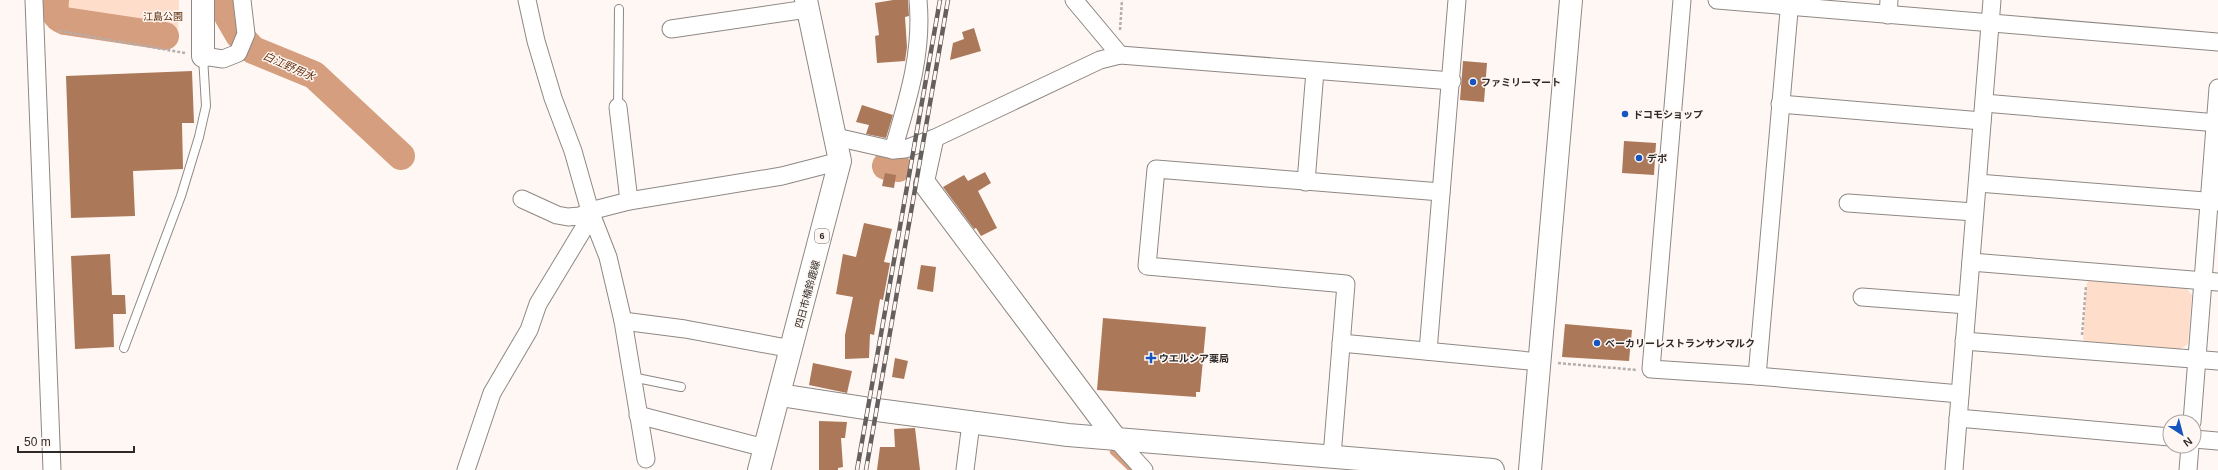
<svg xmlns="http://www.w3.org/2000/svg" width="2218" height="470" viewBox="0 0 2218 470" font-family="Helvetica,'Noto Sans JP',sans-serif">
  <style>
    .green { fill: #ffddcb }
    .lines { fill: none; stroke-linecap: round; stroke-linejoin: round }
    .stream { stroke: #d49e7f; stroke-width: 4.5 }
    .river { stroke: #d49e7f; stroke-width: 28 }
    .building { fill: #ab785a }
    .lane-casing { stroke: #8e8884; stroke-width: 10 }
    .street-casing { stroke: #8e8884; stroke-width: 19 }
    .secondary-casing { stroke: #8e8884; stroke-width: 24 }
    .primary-casing { stroke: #8e8884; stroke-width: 24 }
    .path { stroke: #b5aeac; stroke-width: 2.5; stroke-dasharray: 3 2; stroke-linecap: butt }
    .lane { stroke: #fff; stroke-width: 8 }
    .street { stroke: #fff; stroke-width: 17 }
    .secondary { stroke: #fff; stroke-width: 22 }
    .primary { stroke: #fff; stroke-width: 22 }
    .rail-casing { stroke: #65605e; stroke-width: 4.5 }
    .rail { stroke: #fff7f3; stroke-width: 3; stroke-dasharray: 9; stroke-linecap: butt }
    .poi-dot { fill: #1555c0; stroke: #fff7f3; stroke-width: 1.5 }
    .labels { text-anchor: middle; stroke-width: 3; stroke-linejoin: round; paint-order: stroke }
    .shield { fill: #fff7f3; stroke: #6c6866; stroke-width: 1 }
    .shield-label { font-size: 9px; font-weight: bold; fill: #2d2a29 }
    .park-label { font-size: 10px; fill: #5a2803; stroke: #fff7f3 }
    .poi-label { font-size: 10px; font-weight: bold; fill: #2d2a29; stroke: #fff7f3; text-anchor: start }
    .street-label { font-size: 10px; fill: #2d2a29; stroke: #fff7f3 }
    .water-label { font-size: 11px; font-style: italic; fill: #673413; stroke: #fff7f3 }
  </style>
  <rect width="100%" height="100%" fill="#fff7f3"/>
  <g class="green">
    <path d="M63,0H179L178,34L62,14Z"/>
    <path d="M2094,276L2184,285L2192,295L2188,344L2178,351L2087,344L2083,339L2087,283Z"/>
  </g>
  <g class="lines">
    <path class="stream" d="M1112,452L1131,470"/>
    <g class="river">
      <path d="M55,0C54,11 54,17 65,21L165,36"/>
      <path d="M227,0L228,16L239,35L253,50L314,75L401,156"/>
      <path d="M886,166L894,164L898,168"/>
    </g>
  </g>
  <g class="building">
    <path d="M893,0H908L909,16L905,17L907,47L905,61L877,63L875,36L879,35L875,3Z"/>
    <path d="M974,28L981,51L950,60L953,43L964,39L962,32Z"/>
    <path d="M1463,61L1487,63L1484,102L1460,100Z"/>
    <path d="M192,71L194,123H182L183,169L133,171L135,216L71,218L66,76Z"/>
    <path d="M862,105L893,115L886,138L866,134L869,125L856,122Z"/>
    <path d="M1624,141L1656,143L1654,175L1622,173Z"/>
    <path d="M985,172L991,183L978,191L997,228L981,236L976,228L974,229L943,187L964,175L968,181Z"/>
    <path d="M885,173L896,175L894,188L882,186Z"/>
    <path d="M864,223L892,229L884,262L890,263L883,300L880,299L874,335L870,334L869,358L845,359V335L853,297L836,294L843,254L856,257Z"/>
    <path d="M110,254L112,295H125L126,314H113L114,347L75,349L71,256Z"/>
    <path d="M921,265L936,267L933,292L917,289Z"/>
    <path d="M1103,318L1206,327L1200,392H1196V397L1097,390Z"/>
    <path d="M1565,324L1632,330L1629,361L1562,357Z"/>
    <path d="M895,358L908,361L904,379L892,377Z"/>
    <path d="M813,363L852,371L847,393L809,385Z"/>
    <path d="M819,421L847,422L845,438H841L843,467L838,468V470H819Z"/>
    <path d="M915,428L920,470H877L880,447H895L894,429Z"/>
  </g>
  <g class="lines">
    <g class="lane-casing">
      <g id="lane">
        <path d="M618,107L619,9"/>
        <path d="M124,348L181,196L199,137L206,106L203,57"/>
        <path d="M632,377L681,387"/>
      </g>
    </g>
    <g class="street-casing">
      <g id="street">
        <path d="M34,0L52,470"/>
        <path d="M527,0L536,41L553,98L573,151L590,211L608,257L623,321L646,459"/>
        <path d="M1074,0L1120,55"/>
        <path d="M1682,0L1651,369L1757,376L1960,394"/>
        <path d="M1717,0L2218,42"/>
        <path d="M1888,15L1889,0"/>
        <path d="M671,29L807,9"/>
        <path d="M203,56L223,59L238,53L246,34L242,0"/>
        <path d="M1984,103L2218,123"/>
        <path d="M1780,104L1982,121"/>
        <path d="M618,107L629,201"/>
        <path d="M836,137L893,150L905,149L935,138L1100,60L1120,55L1452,81"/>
        <path d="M893,150C908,99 923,53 918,0"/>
        <path d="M1306,182L1315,71"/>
        <path d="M1978,183L2218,202"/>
        <path d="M925,184L935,138"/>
        <path d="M522,199L557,215L568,217L580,216L590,211L629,201L782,176L840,161"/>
        <path d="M1848,203L1974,212"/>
        <path d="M1971,262L2218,282"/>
        <path d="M1862,297L1967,305"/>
        <path d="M623,321L685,329L792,349"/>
        <path d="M1964,341L2218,361"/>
        <path d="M1341,343L1540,362"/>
        <path d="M1428,351L1457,0"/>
        <path d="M1757,376L1790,0"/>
        <path d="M638,415L765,448"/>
        <path d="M1958,418L2170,437"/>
        <path d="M2192,422L2218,88"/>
        <path d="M1116,439L1144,470"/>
        <path d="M2194,439L2218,441"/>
        <path d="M1332,456L1346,284L1147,266L1156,169L1441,192"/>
        <path d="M466,470L492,393L529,330L538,304L587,223L590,211"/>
        <path d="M965,470L971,423"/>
        <path d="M1954,470L1992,0"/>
        <path d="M2188,470L2190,446"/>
      </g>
    </g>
    <g class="secondary-casing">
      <g id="secondary">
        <path d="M203,56V0"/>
        <path d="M925,184L1116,439"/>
        <path d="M780,395L877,410L1068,435L1493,470"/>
        <path d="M1530,470L1571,0"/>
      </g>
    </g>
    <g class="primary-casing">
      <path id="primary" d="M759,470L840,161L806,0"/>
    </g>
    <g class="path">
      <path d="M1120,30L1122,0"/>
      <path d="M59,31L185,53"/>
      <path d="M2082,335L2086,286"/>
      <path d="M1558,363L1637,370"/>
    </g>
    <use href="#lane" class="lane"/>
    <use href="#street" class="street"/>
    <use href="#secondary" class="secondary"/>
    <use href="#primary" class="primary"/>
    <g class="rail-casing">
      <g id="rail">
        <path d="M857,470L940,0"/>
        <path d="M866,470L948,0"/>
      </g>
    </g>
    <use href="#rail" class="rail"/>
  </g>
  <g class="poi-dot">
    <circle cx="1473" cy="82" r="4"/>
    <circle cx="1625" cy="114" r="4"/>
    <circle cx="1639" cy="158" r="4"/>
    <circle cx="1597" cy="343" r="4"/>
    <path d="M1149 352h4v4h4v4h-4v4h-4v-4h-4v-4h4z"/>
  </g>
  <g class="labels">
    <rect class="shield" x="815" y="229" width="14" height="14" rx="3"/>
    <g class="shield-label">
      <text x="822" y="239">6</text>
    </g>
    <g class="park-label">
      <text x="163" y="20">江島公園</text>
    </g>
    <g class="poi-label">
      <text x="1481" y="86">ファミリーマート</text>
      <text x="1633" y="118">ドコモショップ</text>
      <text x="1647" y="162">デポ</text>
      <text x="1605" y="347">ベーカリーレストランサンマルク</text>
      <text x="1159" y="362">ウエルシア薬局</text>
    </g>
    <g class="street-label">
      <text transform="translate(807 294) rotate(-75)" y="4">四日市楠鈴鹿線</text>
    </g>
    <g class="water-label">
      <text transform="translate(289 66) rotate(24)" y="4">白江野用水</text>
    </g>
  </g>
  <g transform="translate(2182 434) rotate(144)"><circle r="19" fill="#fff7f3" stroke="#aba5a2"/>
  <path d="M0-3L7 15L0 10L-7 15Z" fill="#1555c0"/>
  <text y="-6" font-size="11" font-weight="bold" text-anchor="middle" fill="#2d2a29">N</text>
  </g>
  <path d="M18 446v6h116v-6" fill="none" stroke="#2d2a29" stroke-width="2"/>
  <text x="24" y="446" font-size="12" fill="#2d2a29" stroke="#fff7f3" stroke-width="3" paint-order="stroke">50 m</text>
</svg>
